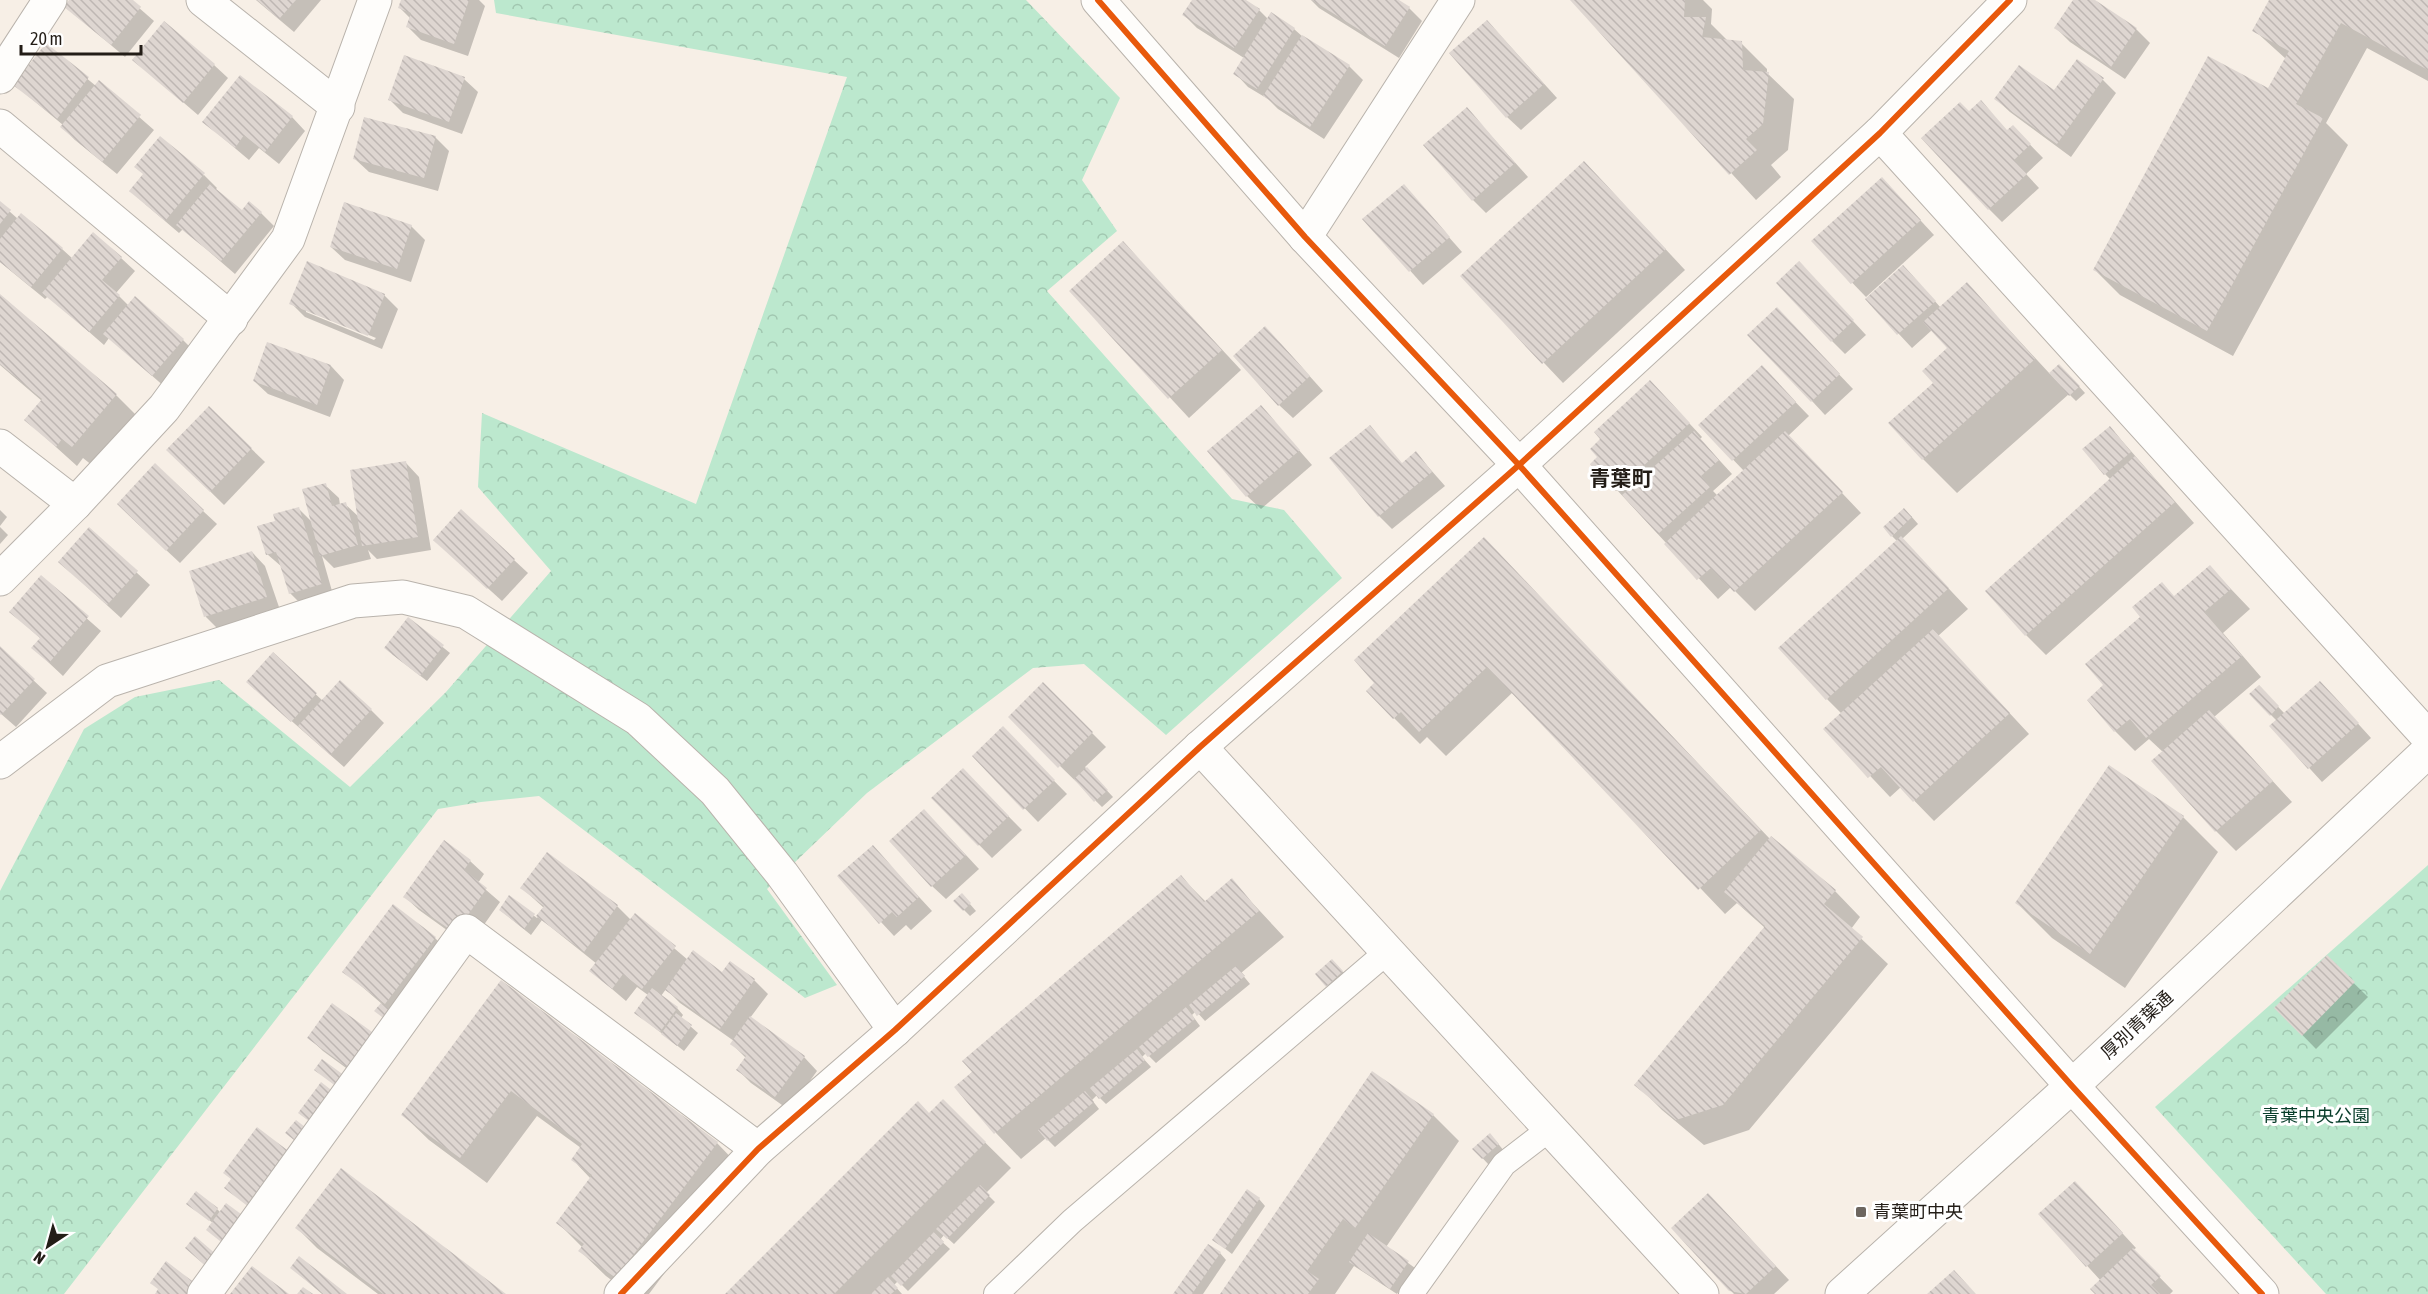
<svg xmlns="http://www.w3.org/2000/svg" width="2428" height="1294" viewBox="0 0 2428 1294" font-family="'Asap Condensed','Noto Sans JP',sans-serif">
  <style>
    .forest { fill: url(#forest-crowns) }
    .shadow { fill: #0003; fill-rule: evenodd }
    .building { fill: url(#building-back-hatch) }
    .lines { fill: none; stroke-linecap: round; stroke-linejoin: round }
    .service-casing { stroke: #b9b3ac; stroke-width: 26 }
    .minor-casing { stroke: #b9b3ac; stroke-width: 35 }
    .tertiary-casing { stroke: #b9b3ac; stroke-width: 35 }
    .service { stroke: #fefdfb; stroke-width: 24 }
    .minor { stroke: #fefdfb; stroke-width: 33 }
    .tertiary { stroke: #fefdfb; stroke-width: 33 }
    .cycleway-casing { stroke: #fff; stroke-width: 10 }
    .cycleway { stroke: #e8590c; stroke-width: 6 }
    .poi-dot { fill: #6d665f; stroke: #fff; stroke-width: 2 }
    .labels { text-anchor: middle; stroke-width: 6; stroke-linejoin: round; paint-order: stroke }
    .street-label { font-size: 18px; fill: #231d17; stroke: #fff }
    .park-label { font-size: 18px; fill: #083d2a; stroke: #fff }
    .poi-label { font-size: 18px; fill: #231d17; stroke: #fff; text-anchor: start }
    .quarter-label { font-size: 21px; font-weight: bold; fill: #231d17; stroke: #fff }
  </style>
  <defs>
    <pattern id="forest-crowns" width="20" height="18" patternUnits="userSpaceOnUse" patternTransform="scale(1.5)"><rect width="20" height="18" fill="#bce8ce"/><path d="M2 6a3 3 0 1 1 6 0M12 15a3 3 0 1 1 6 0" fill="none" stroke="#a1c7b0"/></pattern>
    <pattern id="building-back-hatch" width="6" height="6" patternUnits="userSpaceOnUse" patternTransform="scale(1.5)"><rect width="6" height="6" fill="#ded6d1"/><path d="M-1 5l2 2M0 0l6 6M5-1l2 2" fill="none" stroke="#beb7b3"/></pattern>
  </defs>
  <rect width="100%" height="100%" fill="#f7efe6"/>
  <g class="forest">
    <path d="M494,0H1026L1120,98L1082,180L1117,231L1047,291L1232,499L1284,510L1342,578L1166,735L1084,664L1033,668L867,793L767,889L837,985L805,998L539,796L481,802L438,809L64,1294H0V891L84,729L135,697L219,680L350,787L446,692L551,571L478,487L482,413L696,504L847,77L496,13Z"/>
    <path d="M2428,865V1294H2326L2155,1107Z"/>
  </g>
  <g class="shadow">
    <path d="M71,0H130L154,21L125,57L66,7Z"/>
    <path d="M256,0H321L294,32Z"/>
    <path d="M403,0H479L485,6L468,56L421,40L408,27L411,19L400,8Z"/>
    <path d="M1193,0H1243L1259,10L1268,19L1294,29L1303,37L1349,66L1363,80L1324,139L1278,109L1268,99L1248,87L1235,73L1244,58L1197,28L1184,15Z"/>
    <path d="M1311,0H1396L1409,8L1422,21L1399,58L1319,8Z"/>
    <path d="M1572,0H1703L1712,9L1711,24L1728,41L1741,43L1767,69V73L1794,99L1788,150L1771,165L1781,177L1756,200Z"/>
    <path d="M2075,0H2092L2136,29L2150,43L2125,79L2070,42L2056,28Z"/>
    <path d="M2270,0H2428V81L2367,48L2326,123L2348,145L2233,356L2120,295L2094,269L2269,90L2286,59L2254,30Z"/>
    <path d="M1500,35L1557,98L1521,130L1507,117Z"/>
    <path d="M46,45L96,86L99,82L154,130L117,174L75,140L62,127L63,125L15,85Z"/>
    <path d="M134,60L214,65L228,78L198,115Z"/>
    <path d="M2077,61L2103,80L2116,93L2071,157L2010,112L1996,99L2054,92Z"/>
    <path d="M464,79L478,92L462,134L403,113L389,99Z"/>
    <path d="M1467,109L1528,177L1486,213L1473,200Z"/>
    <path d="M1969,112L2008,131L2013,127L2043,158L2026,174L2039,188L2002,222L1989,209Z"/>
    <path d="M292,117L305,131L279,164L259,148L249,160L204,122Z"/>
    <path d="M435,137L449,151L438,191L369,172L355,159Z"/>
    <path d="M204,175L217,188L215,190L242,212L261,213L274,226L235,274L183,229L179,233L145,204Z"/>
    <path d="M1604,183L1685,270L1563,383L1462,276Z"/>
    <path d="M1404,186L1462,252L1423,285L1364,219Z"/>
    <path d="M1895,193L1934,235L1866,297L1813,242Z"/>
    <path d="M0,203L18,219L62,249L73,259L121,258L135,271L116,293L129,306L183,340L196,353L166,388L109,338L104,345L48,296L45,299L0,262Z"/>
    <path d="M411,226L425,240L411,282L345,260L331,247Z"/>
    <path d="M1123,243L1241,370L1189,418L1071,291Z"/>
    <path d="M1812,277L1866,335L1845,354L1832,341Z"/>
    <path d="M1917,281L1941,308L1967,284L2050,374L2066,372L2085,393L2076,401L2069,394L1957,493L1923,459L1935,383L1949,348L1932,330L1912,348L1867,300Z"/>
    <path d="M384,295L398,309L382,349L305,317L291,303ZM306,309L376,338L374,340L306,312Z"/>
    <path d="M0,296L116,395L136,415L93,466L83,458L77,466L26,420L42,401L0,365Z"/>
    <path d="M1790,323L1853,389L1825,415L1812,401Z"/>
    <path d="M1279,342L1323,391L1293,418L1279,405Z"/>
    <path d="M331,366L344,380L330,417L268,394L254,381Z"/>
    <path d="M1775,381L1809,416L1788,436L1861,513L1755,611L1731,587L1718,599L1617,490L1664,396L1702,437L1700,439L1732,474L1713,491L1718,496L1744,471L1700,425Z"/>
    <path d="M1261,407L1312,465L1261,509L1247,496Z"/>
    <path d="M209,408L265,462L224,505L168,450Z"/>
    <path d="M2116,434L2194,523L2046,655L2026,635L2111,480L2105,474Z"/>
    <path d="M1416,453L1445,486L1392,529L1379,516L1403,464Z"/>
    <path d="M406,463L419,477L431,550L377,559L368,550L371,559L334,568L322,556L334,598L304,607L290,593L282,567L267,554L277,522L298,508L312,522L325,485L339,498L340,505L345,504L359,517Z"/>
    <path d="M0,510L7,517L0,526Z"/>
    <path d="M203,511L217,524L180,563L132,518Z"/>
    <path d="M1911,516L1918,524L1902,539L1968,609L1938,636L2029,734L1934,821L1901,787L1890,797L1826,729L1842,714L1827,699L1897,541L1892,536Z"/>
    <path d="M0,527L8,535L0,544Z"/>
    <path d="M252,552L265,566L280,610L219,630L206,617L191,572Z"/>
    <path d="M449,553L514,560L528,573L502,601Z"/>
    <path d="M1509,565L1770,839L1835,891L1860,917L1851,929L1888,964L1749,1130L1704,1145L1662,1110L1636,1084L1765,928L1737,903L1725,914L1513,692L1446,756L1427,737L1420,744L1394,718Z"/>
    <path d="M2210,567L2250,609L2223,633L2261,677L2214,717L2292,802L2236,851L2216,831L2163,752L2149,739L2135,751L2115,731L2105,685L2175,598Z"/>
    <path d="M136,572L150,585L121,618L74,575Z"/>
    <path d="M41,578L101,631L63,676L33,648L41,639L11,612Z"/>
    <path d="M408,619L450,653L427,681L392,654Z"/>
    <path d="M0,649L47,693L16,727L0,713Z"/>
    <path d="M273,655L323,701L371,710L384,723L344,767L262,695Z"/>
    <path d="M1043,684L1106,747L1085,767L1113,797L1102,807L1010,717Z"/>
    <path d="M2259,687L2285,714L2333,696L2371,738L2322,782L2271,726L2277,721L2251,695Z"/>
    <path d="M1003,729L1067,794L1038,822L974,756Z"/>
    <path d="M963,770L1022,830L992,858L933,798Z"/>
    <path d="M2183,817L2218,852L2125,988L2052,938L2017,903Z"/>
    <path d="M937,824L979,869L946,899L932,886Z"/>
    <path d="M873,847L932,911L911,930L906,925L894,936L881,922Z"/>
    <path d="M547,855L617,906L631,920L635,915L688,960L723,974L731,963L754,980L768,994L750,1018L804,1057L817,1071L789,1110L751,1083L738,1070L746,1058L732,1044L734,1041L680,1003L666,989L661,996L677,1008L683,1015L681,1018L698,1033L684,1051L636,1013L648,995L637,987L626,1001L591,971L597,964L542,920L531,935L500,910L509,897L537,918L544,908L522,888Z"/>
    <path d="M470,861L484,874L478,883L500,902L469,946L419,910L405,897Z"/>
    <path d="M1181,877L1206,902L1231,880L1284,937L1241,973L1250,984L1205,1021L1196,1011L1192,1015L1200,1026L1156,1063L1146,1053L1142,1057L1151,1067L1106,1104L1097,1095L1092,1100L1099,1109L1055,1147L1046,1138L1021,1159L996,1133L956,1087Z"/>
    <path d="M962,895L976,911L970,916L955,901Z"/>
    <path d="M393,907L435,938L449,952L398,1018L376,1011L382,1004L344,971Z"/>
    <path d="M2327,957L2368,997L2316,1049L2276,1008Z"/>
    <path d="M1332,961L1349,978L1334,992L1317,974Z"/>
    <path d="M502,983L717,1143L742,1169L649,1294H630L606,1276L580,1251L583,1248L558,1223L591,1179L573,1160L581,1148L537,1116L487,1183L429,1140L403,1115Z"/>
    <path d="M333,1005L368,1084L323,1051L309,1038Z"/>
    <path d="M943,1101L1011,1168L986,1193L995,1202L954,1244L944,1235L940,1240L950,1249L908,1291L898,1281L894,1285L902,1294H727Z"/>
    <path d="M1433,1115L1459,1141L1386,1247L1415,1268L1397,1294L1354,1266L1335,1294H1221Z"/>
    <path d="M1496,1141L1504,1151L1489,1165L1474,1149Z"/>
    <path d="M2088,1196L2136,1248L2133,1250L2173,1291L2170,1294H2097L2101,1281L2040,1214Z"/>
    <path d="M1259,1199L1265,1206L1232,1254L1214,1240Z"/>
    <path d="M188,1204L217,1209L221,1213L213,1223Z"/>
    <path d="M1722,1209L1789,1280L1774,1294H1734L1673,1228Z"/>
    <path d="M297,1228L504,1294H378L317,1248Z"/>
    <path d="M1220,1253L1226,1260L1203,1294H1175Z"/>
    <path d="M292,1268L345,1294H322Z"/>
  </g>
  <g class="building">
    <path d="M69,0H133L141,7L111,45L64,7Z"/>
    <path d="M257,0H296L279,19Z"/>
    <path d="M401,0H469L454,44L406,27L411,13L398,8Z"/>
    <path d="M1192,0H1246L1260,9L1234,48L1182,15Z"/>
    <path d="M1312,0H1399L1410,7L1385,46Z"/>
    <path d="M1570,0H1685L1684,17H1706L1702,37L1742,41L1743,70L1769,72L1763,124L1746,139L1757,150L1729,175Z"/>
    <path d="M2073,0H2095L2137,28L2111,67L2054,28Z"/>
    <path d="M2269,0H2428V70L2341,23L2296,104L2323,118L2207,331L2093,270L2208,56L2268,88L2289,51L2252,31Z"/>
    <path d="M1271,12L1295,28L1257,89L1233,74Z"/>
    <path d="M1487,20L1544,84L1506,118L1449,53Z"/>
    <path d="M164,21L215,64L183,103L132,60Z"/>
    <path d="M1302,35L1350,65L1310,127L1263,96Z"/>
    <path d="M46,43L89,77L57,119L13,85Z"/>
    <path d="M404,55L465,77L449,122L388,100Z"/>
    <path d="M2077,59L2104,78L2057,144L1994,99L2019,65L2054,90Z"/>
    <path d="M240,75L293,116L265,152L244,135L235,148L202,122Z"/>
    <path d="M99,80L141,115L102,162L60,127Z"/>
    <path d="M1981,100L2007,130L2013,125L2031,144L2014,160L2027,174L1988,210L1921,138L1960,102L1969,111Z"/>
    <path d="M1467,107L1515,163L1472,201L1423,145Z"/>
    <path d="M364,117L436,136L424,178L353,159Z"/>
    <path d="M160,136L205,173L165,221L129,191L143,174L134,167Z"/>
    <path d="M1584,161L1666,249L1542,364L1460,276Z"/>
    <path d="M1882,177L1921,220L1851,284L1811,241Z"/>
    <path d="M210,184L242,210L249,201L262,212L221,261L176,225Z"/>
    <path d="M1404,184L1450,237L1409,272L1362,219Z"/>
    <path d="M0,201L11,210L0,224Z"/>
    <path d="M344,202L412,225L397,269L330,247Z"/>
    <path d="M21,213L63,248L31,287L0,262V239Z"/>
    <path d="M93,232L122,257L102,280L120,295L89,332L42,293Z"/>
    <path d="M1123,241L1222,350L1168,399L1069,291Z"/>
    <path d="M307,261L385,294L368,336L289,304Z"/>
    <path d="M1799,261L1854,320L1831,342L1776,283Z"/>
    <path d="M1903,265L1936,301L1897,335L1865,299Z"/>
    <path d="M1967,282L2035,359L1922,460L1888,423L1933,383L1922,371L1947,348L1923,322Z"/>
    <path d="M0,294L117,394L72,447L62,439L56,447L24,420L42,399L0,364Z"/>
    <path d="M135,296L184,339L152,376L103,334Z"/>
    <path d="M1777,307L1840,374L1811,402L1747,335Z"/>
    <path d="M1265,326L1310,376L1278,406L1233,356Z"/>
    <path d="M267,342L331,365L317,405L253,381Z"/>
    <path d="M2059,364L2080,386L2069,396L2049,373Z"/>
    <path d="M1762,365L1796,402L1732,461L1698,425Z"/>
    <path d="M1650,380L1690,423L1616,491L1590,464L1597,457L1590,449L1600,439L1594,432Z"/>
    <path d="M1261,405L1300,450L1246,497L1207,451Z"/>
    <path d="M209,406L252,448L210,492L166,450Z"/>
    <path d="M1370,425L1402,463L1416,451L1432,472L1378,517L1329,458Z"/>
    <path d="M2110,426L2131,452L2104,475L2082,449Z"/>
    <path d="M1694,431L1719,460L1701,476L1710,487L1658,534L1622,495Z"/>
    <path d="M1785,431L1843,492L1734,592L1711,568L1697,580L1664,544Z"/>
    <path d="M2135,456L2175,502L2025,636L1985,591Z"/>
    <path d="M406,461L418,537L362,546L350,470Z"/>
    <path d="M155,463L204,510L166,551L117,504Z"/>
    <path d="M326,483L332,506L346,502L358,545L320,556L302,489Z"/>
    <path d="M299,507L322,584L289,594L276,552L266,555L257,526L275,521L273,514Z"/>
    <path d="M1904,508L1912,517L1891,537L1883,527Z"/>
    <path d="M461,509L515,559L487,589L433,540Z"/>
    <path d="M89,527L138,571L107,605L58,562Z"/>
    <path d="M1901,536L1949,588L1826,700L1778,648Z"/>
    <path d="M1484,537L1761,830L1698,890L1487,667L1419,732L1401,712L1393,719L1366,691L1374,683L1354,660Z"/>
    <path d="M252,551L267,597L204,617L189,571Z"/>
    <path d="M2210,565L2231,589L2204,612L2242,656L2146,738L2130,719L2114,732L2087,700L2103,685L2085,664L2140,617L2132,607L2162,582L2174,596Z"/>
    <path d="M41,575L89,616L49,663L31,648L40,638L9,612Z"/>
    <path d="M408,617L444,645L420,676L384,648Z"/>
    <path d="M1933,629L2010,713L1913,802L1881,767L1868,778L1823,729Z"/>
    <path d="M0,646L35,679L1,715L0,714Z"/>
    <path d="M273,652L317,693L291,722L246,682Z"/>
    <path d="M340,680L372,709L330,755L298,726Z"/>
    <path d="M2320,681L2359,723L2308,769L2269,726Z"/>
    <path d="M1043,682L1093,732L1058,768L1008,717Z"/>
    <path d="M2259,685L2279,706L2270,716L2249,694Z"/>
    <path d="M2209,710L2273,781L2215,832L2151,761Z"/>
    <path d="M1003,726L1055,780L1023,810L972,756Z"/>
    <path d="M2109,765L2184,816L2090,954L2015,903Z"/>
    <path d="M1087,767L1108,790L1094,802L1074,779Z"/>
    <path d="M963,768L1009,816L978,846L931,798Z"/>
    <path d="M924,809L966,855L931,887L889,841Z"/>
    <path d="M1771,836L1836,890L1824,904L1863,937L1723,1105L1676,1120L1634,1085L1765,926L1724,892Z"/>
    <path d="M444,840L471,860L464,870L487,888L455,933L403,897Z"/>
    <path d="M873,845L919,897L897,917L892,912L879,924L837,876Z"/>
    <path d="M547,852L618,905L584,952L536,916L544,906L520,888Z"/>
    <path d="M1181,875L1204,902L1232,878L1259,911L994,1134L954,1087L972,1072L962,1061Z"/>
    <path d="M962,893L971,903L963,911L953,901Z"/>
    <path d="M509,895L535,914L524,929L499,910Z"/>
    <path d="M393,904L436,937L385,1004L342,972Z"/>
    <path d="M635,913L676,946L642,989L623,974L612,989L589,971Z"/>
    <path d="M693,950L722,972L730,961L755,979L720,1029L665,990Z"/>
    <path d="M2327,955L2355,982L2302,1036L2274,1008Z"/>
    <path d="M1332,959L1343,971L1326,987L1315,974Z"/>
    <path d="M1236,966L1245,976L1197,1016L1189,1005Z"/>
    <path d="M501,980L718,1142L616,1278L578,1251L584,1244L556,1223L592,1175L571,1160L582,1144L511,1091L460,1158L401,1115Z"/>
    <path d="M652,988L678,1007L660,1032L634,1013Z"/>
    <path d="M332,1003L379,1037L354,1072L307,1038Z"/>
    <path d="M381,1003L400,1018L394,1026L374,1011Z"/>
    <path d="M1186,1007L1195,1019L1148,1057L1139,1047Z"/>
    <path d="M676,1013L692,1025L677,1046L661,1034Z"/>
    <path d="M750,1016L805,1056L775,1097L736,1070L746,1056L730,1044Z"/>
    <path d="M1137,1049L1145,1060L1099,1099L1090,1088Z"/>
    <path d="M322,1059L345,1076L337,1087L314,1070Z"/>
    <path d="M1372,1071L1434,1114L1355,1228L1343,1219L1307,1271L1319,1279L1308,1294H1220Z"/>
    <path d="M321,1082L339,1096L317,1127L298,1113Z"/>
    <path d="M1085,1091L1094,1102L1047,1141L1038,1130Z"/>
    <path d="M943,1099L986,1142L834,1294H725L918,1101L929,1113Z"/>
    <path d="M296,1120L314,1134L303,1147L285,1133Z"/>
    <path d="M257,1127L295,1156L254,1211L224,1188L231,1179L223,1173Z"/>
    <path d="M1490,1133L1499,1144L1482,1159L1472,1149Z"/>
    <path d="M341,1168L506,1294H383L295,1228Z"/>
    <path d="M2075,1181L2123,1233L2086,1267L2038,1214Z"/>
    <path d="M980,1185L990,1195L947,1239L936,1229Z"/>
    <path d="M1247,1189L1260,1198L1225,1249L1212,1240Z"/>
    <path d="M196,1191L218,1208L209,1221L186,1204Z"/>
    <path d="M1708,1193L1776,1266L1746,1294L1729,1291L1671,1228Z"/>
    <path d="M226,1203L245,1217L225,1245L206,1230Z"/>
    <path d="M934,1232L944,1242L901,1286L891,1276Z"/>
    <path d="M1368,1233L1409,1261L1390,1289L1349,1262Z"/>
    <path d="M195,1236L218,1256L208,1268L185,1248Z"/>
    <path d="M1208,1244L1221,1252L1192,1294H1173Z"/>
    <path d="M2133,1248L2161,1276L2151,1285L2160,1294H2095L2090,1289Z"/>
    <path d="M299,1256L347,1294H323L290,1268Z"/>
    <path d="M166,1261L200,1287L195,1294H155L158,1289L150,1283Z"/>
    <path d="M252,1266L289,1294H230Z"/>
    <path d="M1954,1270L1976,1294H1927Z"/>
    <path d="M888,1277L898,1288L891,1294H871Z"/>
    <path d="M303,1287L313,1294H297Z"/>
  </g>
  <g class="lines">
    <g class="service-casing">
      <g id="service">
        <path d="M996,1294L1072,1221L1387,952"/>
        <path d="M1411,1294L1504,1164L1551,1128"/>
      </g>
    </g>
    <g class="minor-casing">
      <g id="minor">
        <path d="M203,0L338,107"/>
        <path d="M1098,0L1305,237L1519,465L2072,1086L2262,1294"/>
        <path d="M0,77L50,0"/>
        <path d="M0,126L231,319"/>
        <path d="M1880,133L2428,737"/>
        <path d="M1305,237L1458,0"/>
        <path d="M0,446L75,504"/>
        <path d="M0,579L75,504L164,408L288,239L375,0"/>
        <path d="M1200,747L1702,1294"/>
        <path d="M204,1294L466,931L758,1149"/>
        <path d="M621,1294L758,1149L895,1030L1200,747L1519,465L1880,133L2010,0"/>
      </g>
    </g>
    <g class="tertiary-casing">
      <g id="tertiary">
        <path d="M0,762L107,681L353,601L403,597L466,612L638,719L715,791L782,874L895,1030"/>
        <path d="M1842,1294L2072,1086L2428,751"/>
      </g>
    </g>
    <use href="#service" class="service"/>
    <use href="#minor" class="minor"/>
    <use href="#tertiary" class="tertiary"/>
    <g class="cycleway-casing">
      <g id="cycleway">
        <path d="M1098,0L1305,237L1519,465L2072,1086L2262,1294"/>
        <path d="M621,1294L758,1149L895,1030L1200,747L1519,465L1880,133L2010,0"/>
      </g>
    </g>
    <use href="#cycleway" class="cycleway"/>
  </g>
  <rect class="poi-dot" x="1855" y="1206" width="12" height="12" rx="3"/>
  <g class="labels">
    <g class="street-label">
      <text transform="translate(2137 1025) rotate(-43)" y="6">厚別青葉通</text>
    </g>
    <g class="park-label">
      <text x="2316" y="1122">青葉中央公園</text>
    </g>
    <g class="poi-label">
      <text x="1873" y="1218">青葉町中央</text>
    </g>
    <g class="quarter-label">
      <text x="1621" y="486">青葉町</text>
    </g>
  </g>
  <g transform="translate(48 1246) rotate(216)" stroke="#ffffff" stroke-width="4.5" paint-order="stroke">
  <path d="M0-4.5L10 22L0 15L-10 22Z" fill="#231d17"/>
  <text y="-9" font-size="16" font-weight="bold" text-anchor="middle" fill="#231d17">N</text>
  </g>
  <path d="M21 45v9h120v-9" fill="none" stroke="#231d17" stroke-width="3"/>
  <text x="30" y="45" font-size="18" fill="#231d17" stroke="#ffffff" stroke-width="4.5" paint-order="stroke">20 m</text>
</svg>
